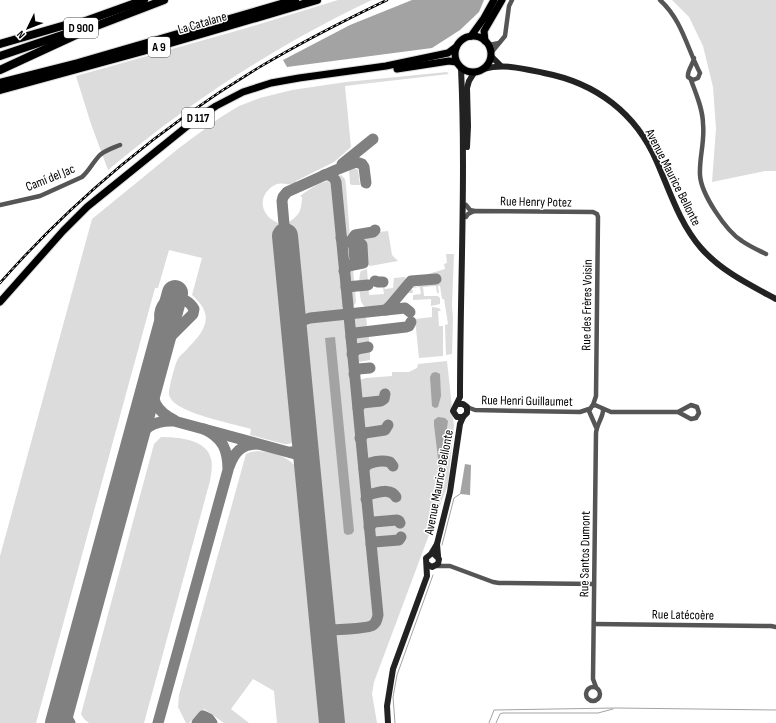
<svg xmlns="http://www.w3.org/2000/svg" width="776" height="723" viewBox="0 0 776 723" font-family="'Sofia Sans Condensed',sans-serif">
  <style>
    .green { fill: #dcdcdc }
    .water { fill: #a3a3a3 }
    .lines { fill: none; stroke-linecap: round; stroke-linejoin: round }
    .stream { stroke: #a3a3a3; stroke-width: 1 }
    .taxiway { stroke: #808080; stroke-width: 11 }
    .runway { stroke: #808080; stroke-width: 26 }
    .primary-casing { stroke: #dbdbdb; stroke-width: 9 }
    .highway-casing { stroke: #dbdbdb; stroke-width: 10 }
    .street { stroke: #555; stroke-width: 4.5 }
    .secondary { stroke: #222; stroke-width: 6 }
    .primary { stroke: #000; stroke-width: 7 }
    .highway { stroke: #000; stroke-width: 8 }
    .rail-casing { stroke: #000; stroke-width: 2.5 }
    .rail { stroke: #fff; stroke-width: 1; stroke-dasharray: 3; stroke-linecap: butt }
    .labels { text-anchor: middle; stroke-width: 3; stroke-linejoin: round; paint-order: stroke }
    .shield { fill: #fff; stroke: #4c4c4c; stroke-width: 1 }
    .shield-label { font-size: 12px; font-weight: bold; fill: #000 }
    .street-label { font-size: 13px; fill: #000; stroke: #fff }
  </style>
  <rect width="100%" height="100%" fill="#fff"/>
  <g class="green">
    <path d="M338,0H372C277,45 189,102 108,170L91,124L76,76L243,29Z"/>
    <path d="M672,0H776V171H765L712,182L716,129L713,87L703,46L689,17Z"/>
    <path d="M447,72L449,74L345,86L351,147L334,162L296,181V183C288,186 284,182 277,184C264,189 258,204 267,215C270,219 274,221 278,223L298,431C296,440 293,445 284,444L250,435L251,429C230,423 193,416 176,404C173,402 170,398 169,395C168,391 175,363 178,359C180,355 185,352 188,348C206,330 215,315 192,295L202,258L169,250L158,288H155L36,723H0V556L92,219L179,148L221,117L239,106L260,98L292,90L346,82Z"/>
    <path d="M353,167L358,170L360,185H352L350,184L349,170Z"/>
    <path d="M341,175L345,179L346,186L350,238L346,239L344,237L338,179L339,176Z"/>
    <path d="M328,181L333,185L345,305L340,311L310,315L301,311L297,304L289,222C301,214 301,210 302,197L300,196C308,190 318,183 328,181Z"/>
    <path d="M388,231L392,255L398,261L370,266L366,264L364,237L377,235L379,232Z"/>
    <path d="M446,254H454L452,305L453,319L452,354L446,355L445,325L448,324L444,299H442L440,286H438L439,293H437L436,286L423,287L424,296H438L440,298V304L431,306V299L413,300V295L421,294L420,287L412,288L413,293H406L394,306L412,284L415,287H418V284L426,283L427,285H430L429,281L436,280L435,278H428V274L445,269L444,264L447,263Z"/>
    <path d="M348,268L353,269L356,302L353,307L350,302Z"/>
    <path d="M367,269L369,295L384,294L383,287L385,289L393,288L394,278L405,277L406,281L386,307L369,309C366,307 365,307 363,305C359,300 358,276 361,271Z"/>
    <path d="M432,307L439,308L441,311H438L439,326H443V356L419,358L415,319L432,317Z"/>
    <path d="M361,315H366L367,326L365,328L354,329C350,322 354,316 361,315Z"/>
    <path d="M338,318L344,320L347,324L374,617L368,624L335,627L330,625L328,622L301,337C304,316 321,320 338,318Z"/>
    <path d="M366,334L369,336V344L356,345L354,337L355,335Z"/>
    <path d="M368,350L370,352V360L359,362L357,361L355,354L357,352Z"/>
    <path d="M447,361L454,426L448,484L374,682L372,694L377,723H338L330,642L332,637L335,633L368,630C375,627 379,623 380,615L359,380L366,378L392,376V372H409L417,368L418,364Z"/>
    <path d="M161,437C177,437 207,439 211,459C213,466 211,474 210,481L144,723H89L84,719L81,714L154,444Z"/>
    <path d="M258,451C278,453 294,458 302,477L326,723H277L274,691L253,679L231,709L249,723H224L204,709L189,723H186L178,707L179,695L246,454L251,452Z"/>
  </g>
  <g class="water">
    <path d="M412,0H484L479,12L460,30L432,48L287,67L283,60L350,25Z"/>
    <path d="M335,337L354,531L352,534L347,535L344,533L325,338Z"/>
    <path d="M436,372L440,374L441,396L438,407L435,408L432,406L430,377L432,373Z"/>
    <path d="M438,417L445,418L448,421L440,475L434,425V420Z"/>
    <path d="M465,464L471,465L470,495L460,494Z"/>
  </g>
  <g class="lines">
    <g class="stream">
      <path d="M442,545L454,498L460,494"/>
      <path d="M395,723L393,697L397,675L433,575"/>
      <path d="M489,723L494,710L616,708L776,710"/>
      <path d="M496,723L500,714L503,713H598L613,709"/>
    </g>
    <g class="taxiway">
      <path d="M342,164L373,139"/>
      <path d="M285,236L282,201L283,197L287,192L336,170L356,162L362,164L364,167L366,183"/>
      <path d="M341,238L345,242H359L362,245L363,263L348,266L344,271"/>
      <path d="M351,242L355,235L373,232L375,230"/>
      <path d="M352,265L355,261L353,238"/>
      <path d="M375,281L378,282H383"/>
      <path d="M346,287L368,285"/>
      <path d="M386,310L390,306L411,281L436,279"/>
      <path d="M351,337L355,333L406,327L409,326L411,322"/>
      <path d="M295,339C295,325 295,322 310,318L405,308L410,312"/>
      <path d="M159,351L161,346L193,314L194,309C186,295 164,293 160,312C158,320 163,327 163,337"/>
      <path d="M352,354L357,349L368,347"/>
      <path d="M354,374L358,369L370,368"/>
      <path d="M152,380C151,400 156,411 174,420"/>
      <path d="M358,408L362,403L381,401L384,399L385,394"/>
      <path d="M360,438L365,433L385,430L388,425"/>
      <path d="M134,444C142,427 156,420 174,421L299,455C305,458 306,462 307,469"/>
      <path d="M291,452L301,451L304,447L305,440"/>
      <path d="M229,467C234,453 241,444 257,444"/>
      <path d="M364,469C367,461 382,460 390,462L393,466"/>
      <path d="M366,499L369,495L371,494C380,492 391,488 396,497"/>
      <path d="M369,527L374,522L397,520L399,521L400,523"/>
      <path d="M371,544L374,542L399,540L401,537"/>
      <path d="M322,619L326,629C332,631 366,628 371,626C376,624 377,620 378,615L336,182C334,177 330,174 324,175"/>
      <path d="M324,643L326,634L333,630"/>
      <path d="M64,702L66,716L70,723"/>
      <path d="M158,723L228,470C228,450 223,438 204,429"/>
      <path d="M197,723L203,716L209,719L212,723"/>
    </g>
    <g class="runway">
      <path d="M285,236L332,723"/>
      <path d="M58,723L175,293"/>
    </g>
    <g class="primary-casing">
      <g id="primary">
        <circle cx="473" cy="54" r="18"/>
        <path d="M471,36L484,18L494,0"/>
        <path d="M485,41L484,31L502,0"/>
        <path d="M397,69L449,61L456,62"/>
        <path d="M0,302L63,231L87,207L196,119L216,106L243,92L271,83L299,78L386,66L448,53L456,47"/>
      </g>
    </g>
    <g class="highway-casing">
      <g id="highway">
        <path d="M66,28L144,0"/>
        <path d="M0,44L69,24"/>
        <path d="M0,56L77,30"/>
        <path d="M0,70L91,28L164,0"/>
        <path d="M0,83L78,63L295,0"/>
        <path d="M0,90L143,51L317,0"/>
      </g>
    </g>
    <g class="street">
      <path d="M660,0C682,20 687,48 700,73L698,78L693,80L688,77C687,70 693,65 694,58"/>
      <path d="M489,45L499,43"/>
      <path d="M491,53L505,36L509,6L512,0"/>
      <path d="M691,80C696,94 703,109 703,124C705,141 699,158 700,175C701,194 726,231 742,241C749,246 758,250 766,254"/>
      <path d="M0,205L40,196L82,177C89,171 93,162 100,155C106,150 113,148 120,145"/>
      <path d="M466,205L470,210L474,211"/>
      <path d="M466,217L468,214L474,211L593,212L597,214L598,217L596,396L593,405"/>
      <path d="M467,407L475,410L580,412L589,409"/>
      <path d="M596,427L589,411L592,406L595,405L611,412H678L691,405L697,407L699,413L696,418L691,419L678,412"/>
      <path d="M437,566H450L493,582L499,583L594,584"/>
      <path d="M594,624L771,626L776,627"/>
      <circle cx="593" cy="694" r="7"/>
      <path d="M596,687L593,679L596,433C597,423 604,416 603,409"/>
    </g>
    <g class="secondary">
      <path d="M491,56L500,65"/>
      <path d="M484,69C503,63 525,69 544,73C596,83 636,113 657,162C670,192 680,224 701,248C721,271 750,285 776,299"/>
      <path d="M467,147L468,126L467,88L469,81L474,73"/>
      <path d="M457,404H463L467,407V413L463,417H457L453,411L460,397C460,287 466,178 461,68"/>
      <path d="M438,556L437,544L450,492L460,424L463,417"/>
      <path d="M427,564L432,567L438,564L439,559L434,554"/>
      <path d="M388,723L387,706L393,669L427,576L426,558L431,554L437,544"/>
    </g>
    <use href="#primary" class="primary"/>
    <use href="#highway" class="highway"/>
    <g class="rail-casing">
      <path id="rail" d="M0,283C73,200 163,125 258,68C300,43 343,21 387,0"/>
    </g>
    <use href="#rail" class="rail"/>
  </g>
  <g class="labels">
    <g class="shield">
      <rect x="64" y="18" width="34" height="20" rx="3"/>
      <rect x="148" y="37" width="22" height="20" rx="3"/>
      <rect x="182" y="108" width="32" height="20" rx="3"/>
    </g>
    <g class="shield-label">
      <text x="81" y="32">D 900</text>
      <text x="159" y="51">A 9</text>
      <text x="198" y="122">D 117</text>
    </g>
    <g class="street-label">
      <text transform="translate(202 22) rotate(-16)" y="5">La Catalane</text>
      <text transform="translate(50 177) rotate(-22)" y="5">Camí del Jac</text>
      <text transform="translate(674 177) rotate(63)" y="5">Avenue Maurice Bellonte</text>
      <text transform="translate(536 201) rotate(1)" y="5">Rue Henry Potez</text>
      <text transform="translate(586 305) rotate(-89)" y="5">Rue des Frères Voisin</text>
      <text transform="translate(527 400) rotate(1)" y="5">Rue Henri Guillaumet</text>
      <text transform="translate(438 482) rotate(-79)" y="5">Avenue Maurice Bellonte</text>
      <text transform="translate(584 554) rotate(-89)" y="5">Rue Santos Dumont</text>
      <text transform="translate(683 614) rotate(1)" y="5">Rue Latécoère</text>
    </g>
  </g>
  <g transform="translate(28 28) rotate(227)" stroke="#ffffff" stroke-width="3" paint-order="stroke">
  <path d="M0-3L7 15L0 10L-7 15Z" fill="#000000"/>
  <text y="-6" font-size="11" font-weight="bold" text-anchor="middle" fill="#000000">N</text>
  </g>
</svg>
